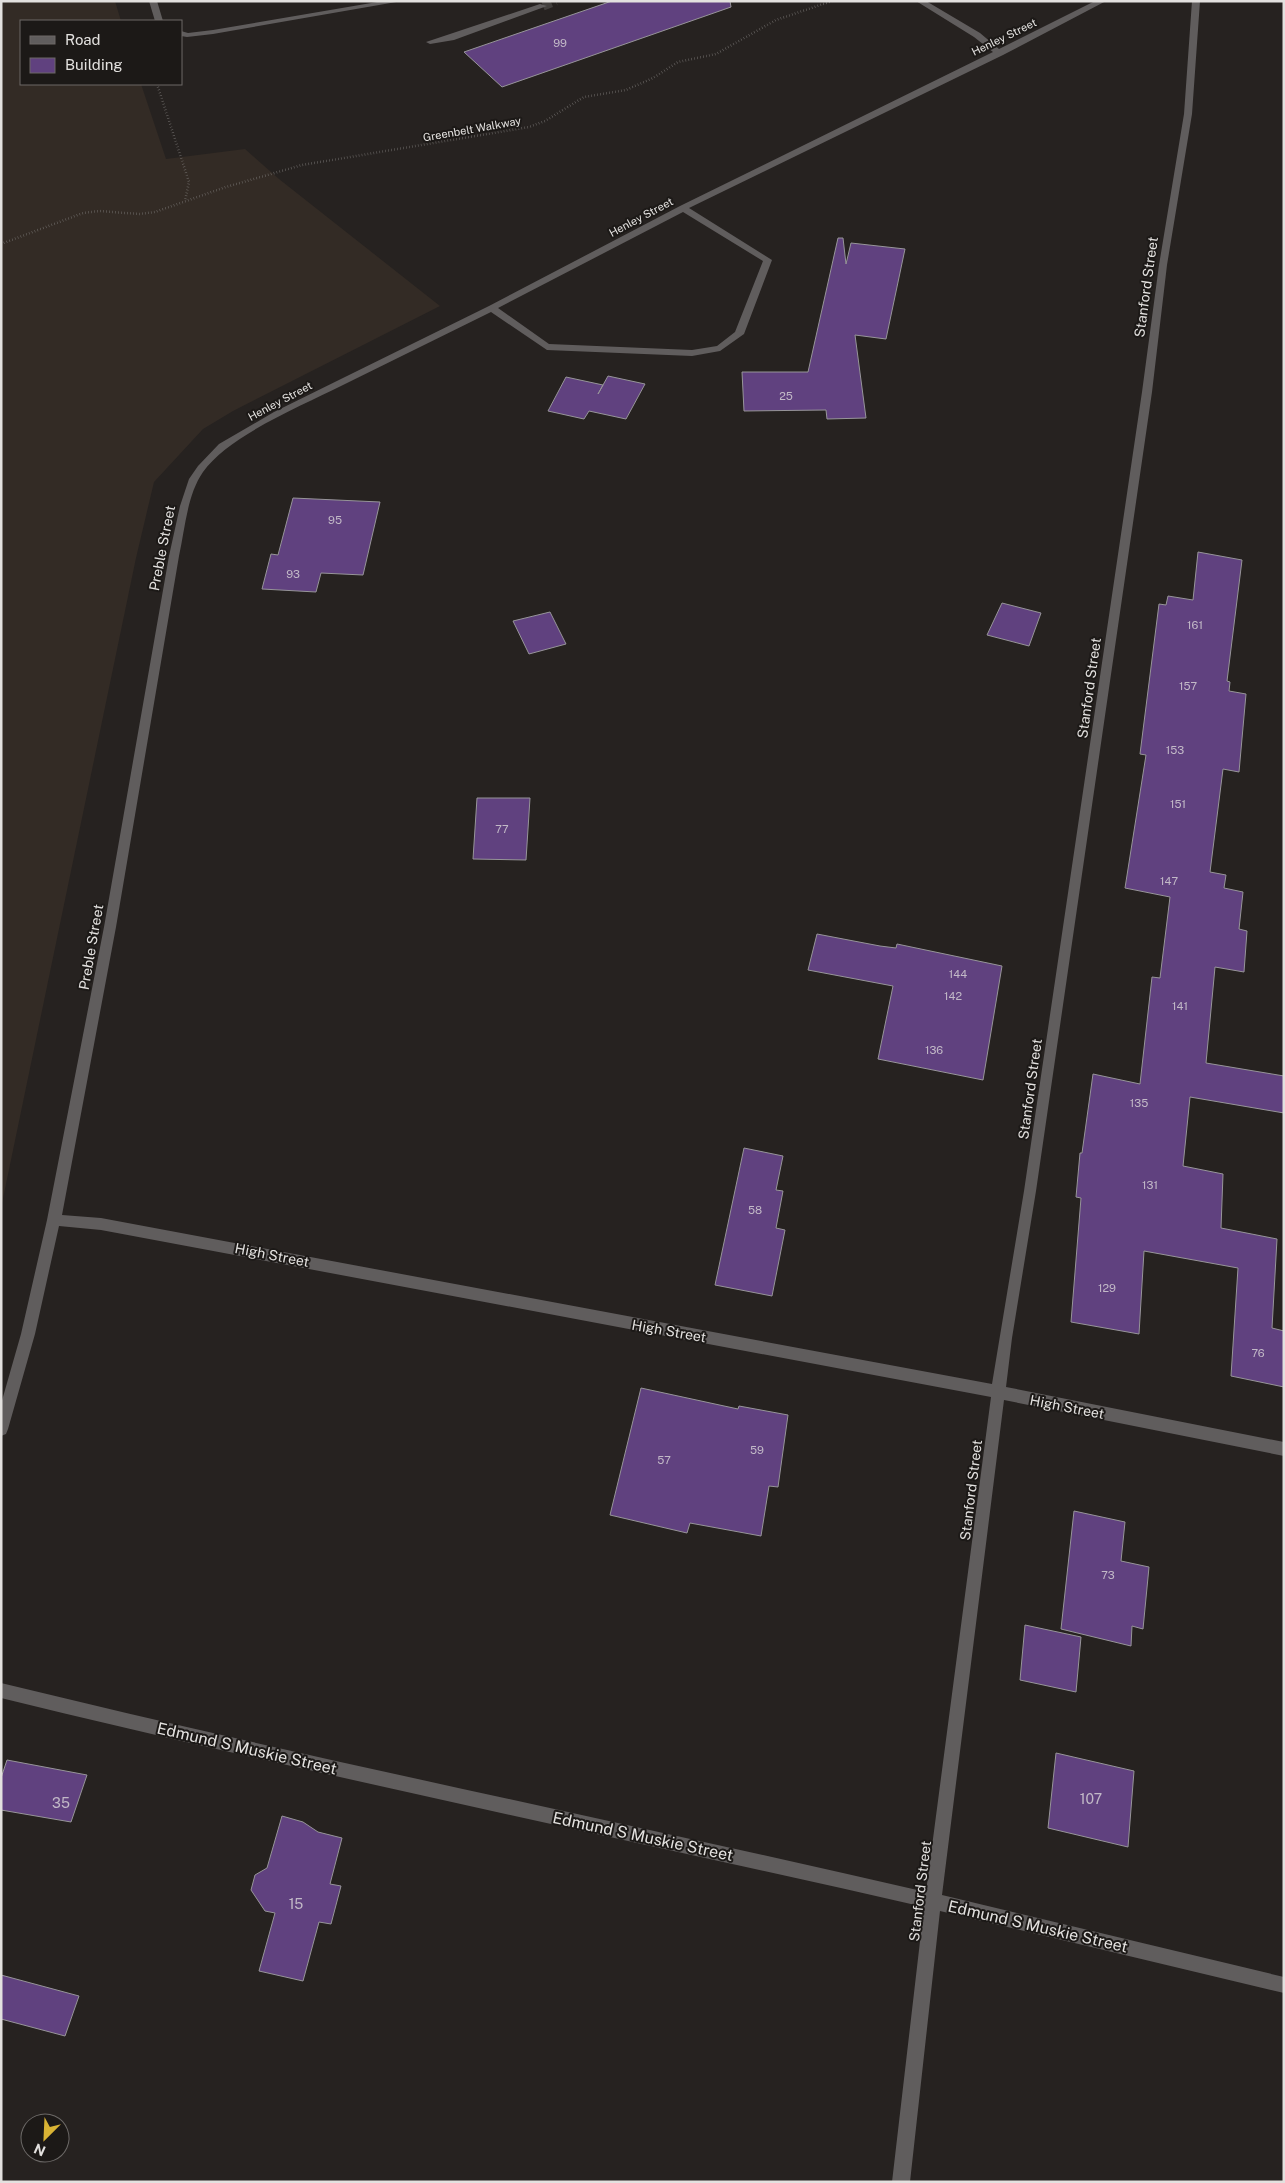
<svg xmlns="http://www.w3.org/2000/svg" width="1285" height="2183" font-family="'Public Sans',sans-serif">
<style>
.built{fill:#332b25}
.building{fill:#60417f;stroke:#979599}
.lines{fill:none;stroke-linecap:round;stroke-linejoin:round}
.minor-tunnel{stroke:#423f3d;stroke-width:9;stroke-dasharray:9 4.5;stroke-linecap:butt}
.path{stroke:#777472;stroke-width:2.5;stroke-dasharray:0.5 2.5;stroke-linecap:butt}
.minor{fill:#605d5d;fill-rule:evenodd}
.labels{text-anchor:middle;stroke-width:4;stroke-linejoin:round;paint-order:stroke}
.far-street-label{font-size:11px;fill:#e3e1df;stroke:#1c1917}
.number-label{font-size:11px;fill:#c2b9c7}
.street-label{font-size:14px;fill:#e3e1df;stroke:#1c1917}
.near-number-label{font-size:14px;fill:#c2b9c7}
.near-street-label{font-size:16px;fill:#e3e1df;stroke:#1c1917}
</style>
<rect width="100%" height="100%" fill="#262220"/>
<path class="built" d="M1,1H115L121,21H21V84H141L166,159L245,149L279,179L440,306L233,411L203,429L154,482L136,558L1,1208Z"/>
<path class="building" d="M612,1H730L731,7L502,87L464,52Z
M838,238H843L846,264L851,243L905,249L886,339L855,335L866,418L827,419L826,410L744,411L742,372H808Z
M608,376L645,384L626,419L589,411L584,419L548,411L566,377L603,385L598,394Z
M293,498L380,502L363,575L321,573L316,592L262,589L271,554L278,555Z
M1198,552L1242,560L1227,681L1230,682L1229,691L1246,694L1239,772L1223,769L1210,872L1226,875L1224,888L1243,892L1239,929L1247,931L1244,972L1215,967L1206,1063L1284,1076V1113L1190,1097L1183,1166L1223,1174L1221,1228L1277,1239L1272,1328L1284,1331V1387L1231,1376L1238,1268L1144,1251L1139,1334L1071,1322L1081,1198L1076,1197L1080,1153H1082L1093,1074L1140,1084L1152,977L1160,978L1170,897L1125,888L1146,755L1140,754L1159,604L1166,605L1168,596L1193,600Z
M1002,603L1041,613L1029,646L987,635Z
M550,612L566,644L529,654L513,621Z
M477,798H530L526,860L473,859Z
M817,934L880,946L896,948L897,944L1002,966L983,1080L878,1059L893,986L808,970Z
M744,1148L783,1156L776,1190L783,1191L776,1228L785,1230L772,1296L715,1285Z
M641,1388L738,1409L739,1406L788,1415L778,1487L769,1486L761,1536L690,1523L687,1533L610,1515Z
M1074,1511L1125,1522L1121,1561L1149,1567L1143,1629L1132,1626L1131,1646L1061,1629Z
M1025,1625L1081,1637L1076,1692L1020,1680Z
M1056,1753L1134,1771L1128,1847L1048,1828Z
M7,1760L87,1775L71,1822L1,1810V1778Z
M282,1816L303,1822L318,1832L342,1838L330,1884L341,1886L331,1924L319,1922L303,1981L259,1971L275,1913L265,1911L251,1890L255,1875L267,1868Z
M1,1975L79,1996L65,2036L1,2019Z"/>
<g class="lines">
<path class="minor-tunnel" d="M543,6L556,1"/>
<path class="path" d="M157,84L189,182L185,201
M1,244L83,213L99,211L139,214L155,212L226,187L302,165L529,127L545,121L584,97L626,90L653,78L678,62L716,54L776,20L832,1"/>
<path class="minor" d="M149,1H157L163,21H155Z
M383,1H402L213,34L187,37L181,36V31L188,33L213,30Z
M916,1H926L980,33L999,49L1095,1H1106L1003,55L689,208L772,260L744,334L720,351L692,356L547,350L491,312C441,337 391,361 341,386C301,406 228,436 203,472C187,495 185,529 179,556L116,927L62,1215L101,1218L992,1384L1024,1191L1142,392L1159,265L1184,114L1192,1H1200L1192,114L1167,265L1152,392L1036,1191L1012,1338L1006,1387L1284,1442V1456L1004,1400L942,1895L1284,1977V1993L940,1911L910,2182H892L924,1907C617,1837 308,1773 1,1698V1683C308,1758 618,1821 926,1892L991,1397L101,1230L59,1226L35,1334L8,1429L6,1434L1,1436V1404L21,1334L47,1220L104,927L169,556L180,506L189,479L198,466L219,444L274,412L489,306L680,206L993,52L974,37ZM683,212L763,261L735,332L717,346L692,350L549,344L498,308Z
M540,4L547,6L454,40L430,44L426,42Z"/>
</g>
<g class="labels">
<g class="far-street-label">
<text transform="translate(1004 37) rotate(-26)" y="4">Henley Street</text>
<text transform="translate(472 129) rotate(-10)" y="4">Greenbelt Walkway</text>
<text transform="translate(641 217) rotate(-28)" y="4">Henley Street</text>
<text transform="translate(280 401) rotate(-28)" y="4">Henley Street</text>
</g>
<g class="number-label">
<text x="560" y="47">99</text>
<text x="786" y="400">25</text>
<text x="335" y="524">95</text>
<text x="293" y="578">93</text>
<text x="1195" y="629">161</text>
<text x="1188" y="690">157</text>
<text x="1175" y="754">153</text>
<text x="1178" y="808">151</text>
<text x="502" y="833">77</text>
<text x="1169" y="885">147</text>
<text x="958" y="978">144</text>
<text x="953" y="1000">142</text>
<text x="1180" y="1010">141</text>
<text x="934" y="1054">136</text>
<text x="1139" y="1107">135</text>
<text x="1150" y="1189">131</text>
<text x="755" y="1214">58</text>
<text x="1107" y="1292">129</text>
<text x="1258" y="1357">76</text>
<text x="757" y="1454">59</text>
<text x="664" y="1464">57</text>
<text x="1108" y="1579">73</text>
</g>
<g class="street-label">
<text transform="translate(1146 287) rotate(-82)" y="5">Stanford Street</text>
<text transform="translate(162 548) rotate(-79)" y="5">Preble Street</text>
<text transform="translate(1089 688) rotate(-82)" y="5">Stanford Street</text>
<text transform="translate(91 947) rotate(-80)" y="5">Preble Street</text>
<text transform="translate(1030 1089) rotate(-82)" y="5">Stanford Street</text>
<text transform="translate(272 1255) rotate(11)" y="5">High Street</text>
<text transform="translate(669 1331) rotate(10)" y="5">High Street</text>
<text transform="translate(1067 1407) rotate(11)" y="5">High Street</text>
<text transform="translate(971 1490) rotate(-83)" y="5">Stanford Street</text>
<text transform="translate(920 1891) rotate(-83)" y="5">Stanford Street</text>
</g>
<g class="near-number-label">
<text x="1091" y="1804">107</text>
<text x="61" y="1808">35</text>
<text x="296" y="1909">15</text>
</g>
<g class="near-street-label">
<text transform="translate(247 1748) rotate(13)" y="6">Edmund S Muskie Street</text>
<text transform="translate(643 1836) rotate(12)" y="6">Edmund S Muskie Street</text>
<text transform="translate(1038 1926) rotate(13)" y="6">Edmund S Muskie Street</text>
</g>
</g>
<rect width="1285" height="2183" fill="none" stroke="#e3e1df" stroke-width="5"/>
<rect x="20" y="20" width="162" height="65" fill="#1c1917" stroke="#6c6967"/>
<rect x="30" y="36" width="25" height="8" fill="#605d5d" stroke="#6c6967"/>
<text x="65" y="45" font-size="15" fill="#e3e1df">Road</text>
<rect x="30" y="58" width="25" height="15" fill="#60417f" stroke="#6c6967"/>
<text x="65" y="70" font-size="15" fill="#e3e1df">Building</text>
<g transform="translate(45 2138) rotate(204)"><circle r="24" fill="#1c1917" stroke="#6c6967"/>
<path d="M0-4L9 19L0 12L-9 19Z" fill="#d9b334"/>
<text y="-8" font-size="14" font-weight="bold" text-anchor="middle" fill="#e3e1df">N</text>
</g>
</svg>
